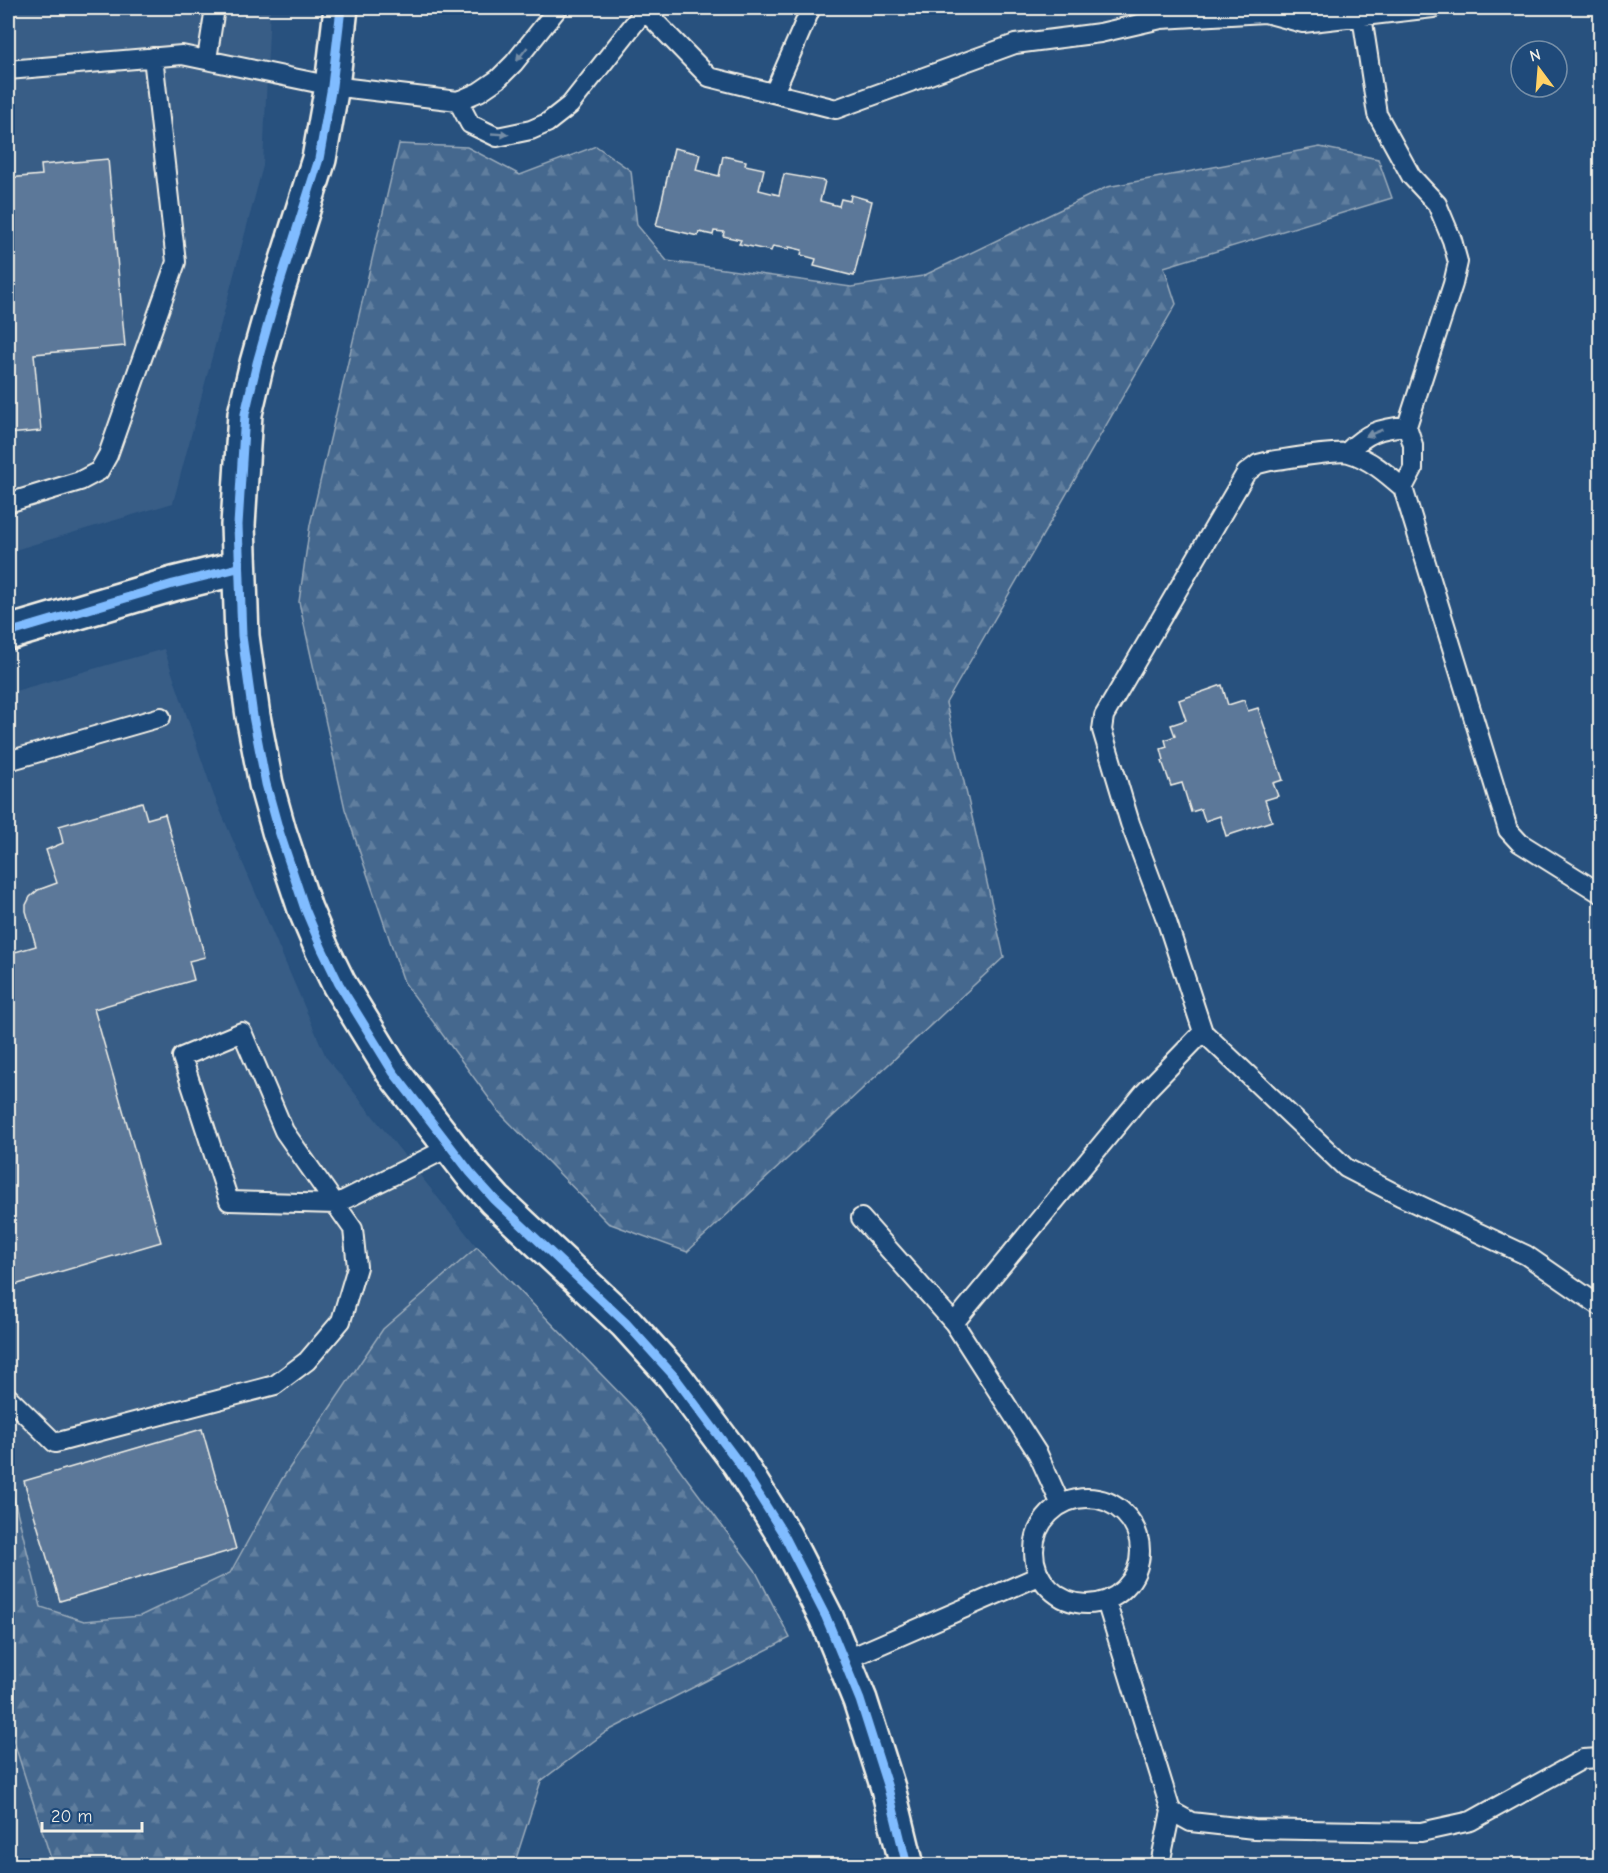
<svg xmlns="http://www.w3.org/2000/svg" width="1608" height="1873" font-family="'Comic Neue',sans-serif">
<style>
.built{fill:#375d86}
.forest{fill:url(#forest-firs);stroke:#9cacbb;stroke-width:1.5}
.building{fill:#5b7899;stroke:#f4f1e8;stroke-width:1.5}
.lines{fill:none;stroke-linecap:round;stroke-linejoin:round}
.lane-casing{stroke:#f4f1e8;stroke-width:22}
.secondary-casing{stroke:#f4f1e8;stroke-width:38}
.lane{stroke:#1f4a7a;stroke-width:18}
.secondary{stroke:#1f4a7a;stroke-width:33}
.cycleway-casing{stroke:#1f4a7a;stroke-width:13}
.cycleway{stroke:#80bcff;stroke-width:9}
.oneway{fill:#748da6}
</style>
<defs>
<pattern id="forest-firs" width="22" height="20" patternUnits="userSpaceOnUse" patternTransform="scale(1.5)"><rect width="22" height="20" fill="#45688e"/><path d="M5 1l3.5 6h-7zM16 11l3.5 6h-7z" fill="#607e9e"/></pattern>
</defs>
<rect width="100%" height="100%" fill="#28517e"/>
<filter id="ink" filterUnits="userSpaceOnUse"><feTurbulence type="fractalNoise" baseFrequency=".0167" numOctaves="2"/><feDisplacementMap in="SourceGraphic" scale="12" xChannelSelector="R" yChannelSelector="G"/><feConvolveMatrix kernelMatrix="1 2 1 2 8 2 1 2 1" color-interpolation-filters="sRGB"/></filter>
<g filter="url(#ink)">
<path class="built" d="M8,8H270L263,166L173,503L8,552Z
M164,649L214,796L326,1057L477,1247L383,1329L282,1479L230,1573L141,1616L84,1621L41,1607L12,1491L8,1487V693Z
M8,1723L53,1865H8Z"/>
<path class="forest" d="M399,144L467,147L520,175L596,146L631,171L637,225L667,261L851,287L923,276L1107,187L1320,147L1378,159L1392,198L1164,267L1176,304L946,703L1004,957L687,1252L608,1223L499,1112L404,982L345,809L299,602L310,525Z
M477,1247L635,1409L755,1570L790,1638L606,1732L541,1781L514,1865H53L8,1723V1487L12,1491L41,1607L84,1621L140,1616L230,1573L282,1479L383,1329Z"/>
<path class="building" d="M674,148L700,154L696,170L719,176L723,156L746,161L745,165L764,169L759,190L779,195L784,174L825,181L820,201L839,206L841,199L850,201L851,195L872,201L854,276L814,266L816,259L801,255L802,250L789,247V249L773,246L771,251L739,244L741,240L723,236L724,232L714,231L713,235L699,232L698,236L656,226Z
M108,159L125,346L34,354L41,431L8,434V178L42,175L41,165Z
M1222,685L1228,705L1244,700L1248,711L1258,708L1283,780L1273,783L1278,796L1265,800L1272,821L1226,836L1220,816L1205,821L1201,809L1191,812L1182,783L1171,786L1162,761L1164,760L1161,749L1167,747L1165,740L1175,736L1171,725L1186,720L1179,700Z
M142,802L147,819L165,814L205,957L189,961L194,980L94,1009L161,1242L8,1287V954L36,946L26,911V905L30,897L38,890L57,883L46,850L63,843L59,826Z
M202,1429L236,1549L60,1601L24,1481Z"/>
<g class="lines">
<g class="lane-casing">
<path id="lane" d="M642,8L709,77L836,109L1015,44L1100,33L1161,19L1265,13L1303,23L1433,8
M1362,16L1377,114L1411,176L1437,204L1452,240L1458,262L1453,284L1407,426L1413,445V469L1403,488
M207,59L215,8
M8,70L182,55L332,86L458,101L479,92L498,79L514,63L558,8
M774,93L811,8
M458,101L470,124L497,137L531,130L547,123L570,105L645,10
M1347,452C1367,433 1379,428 1407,426
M8,503L80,481L99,471L108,455L176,262L153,57
M8,761L161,717
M1600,893L1520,843L1508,830L1403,488C1387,474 1370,459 1349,453C1338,450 1285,459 1270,461L1258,464L1246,473L1104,716L1102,730L1130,823L1167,922L1203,1032L1346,1168L1400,1196L1526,1255L1600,1306
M861,1218L954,1323L1038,1454L1061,1505
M954,1323L1144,1093L1203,1032
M8,1397L55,1443L275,1385L307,1361L341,1321L357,1267L353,1229L284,1131L242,1032L182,1057L229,1201L336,1204L450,1147
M1034 1551a53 53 0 1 1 106 0a53 53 0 1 1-106 0Z
M1106,1601L1171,1811L1191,1822L1254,1829L1421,1832L1471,1821L1583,1759L1600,1758
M845,1660L1039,1576
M1158,1866L1161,1859L1171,1811"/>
</g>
<g class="secondary-casing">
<path id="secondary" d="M341,8L332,86L319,159L277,292L257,363L245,414L238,525L242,636L253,716L266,784L279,831L305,909L322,949L339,984L393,1072L470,1172L495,1200L626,1323L674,1376L739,1463L784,1535L826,1617L860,1700L888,1788L907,1866
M8,633L173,584L238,568"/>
</g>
<use href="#lane" class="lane"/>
<use href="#secondary" class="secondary"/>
<g class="cycleway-casing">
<path id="cycleway" d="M341,8L332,86L319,159L277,292L257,363L245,414L238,525L242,636L253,716L266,784L279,831L305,909L322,949L339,984L393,1072L470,1172L495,1200L626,1323L674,1376L739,1463L784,1535L826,1617L860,1700L888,1788L907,1866
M8,633L173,584L238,568"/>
</g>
<use href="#cycleway" class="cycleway"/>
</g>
<defs><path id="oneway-solid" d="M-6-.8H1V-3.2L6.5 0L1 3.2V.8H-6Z" transform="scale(1.5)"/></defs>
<g class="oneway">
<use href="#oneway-solid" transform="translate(522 54) rotate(128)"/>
<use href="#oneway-solid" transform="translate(500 134) rotate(3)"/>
<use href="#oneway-solid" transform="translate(1374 433) rotate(158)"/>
</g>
</g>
<rect width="1608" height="1873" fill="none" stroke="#1f4a7a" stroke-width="30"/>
<rect x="15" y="15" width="1578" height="1843" fill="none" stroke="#f4f1e8" stroke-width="2" filter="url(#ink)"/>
<g transform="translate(1539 69) rotate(344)"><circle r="28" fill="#1f4a7a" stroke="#748da6" stroke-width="1.5"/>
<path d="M0-4.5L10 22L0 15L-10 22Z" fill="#ffd166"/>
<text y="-9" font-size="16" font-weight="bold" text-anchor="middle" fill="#f4f1e8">N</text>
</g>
<path d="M42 1822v9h100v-9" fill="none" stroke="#f4f1e8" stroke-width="3"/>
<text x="51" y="1822" font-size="18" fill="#f4f1e8" stroke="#1f4a7a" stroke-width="4.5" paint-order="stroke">20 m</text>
</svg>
